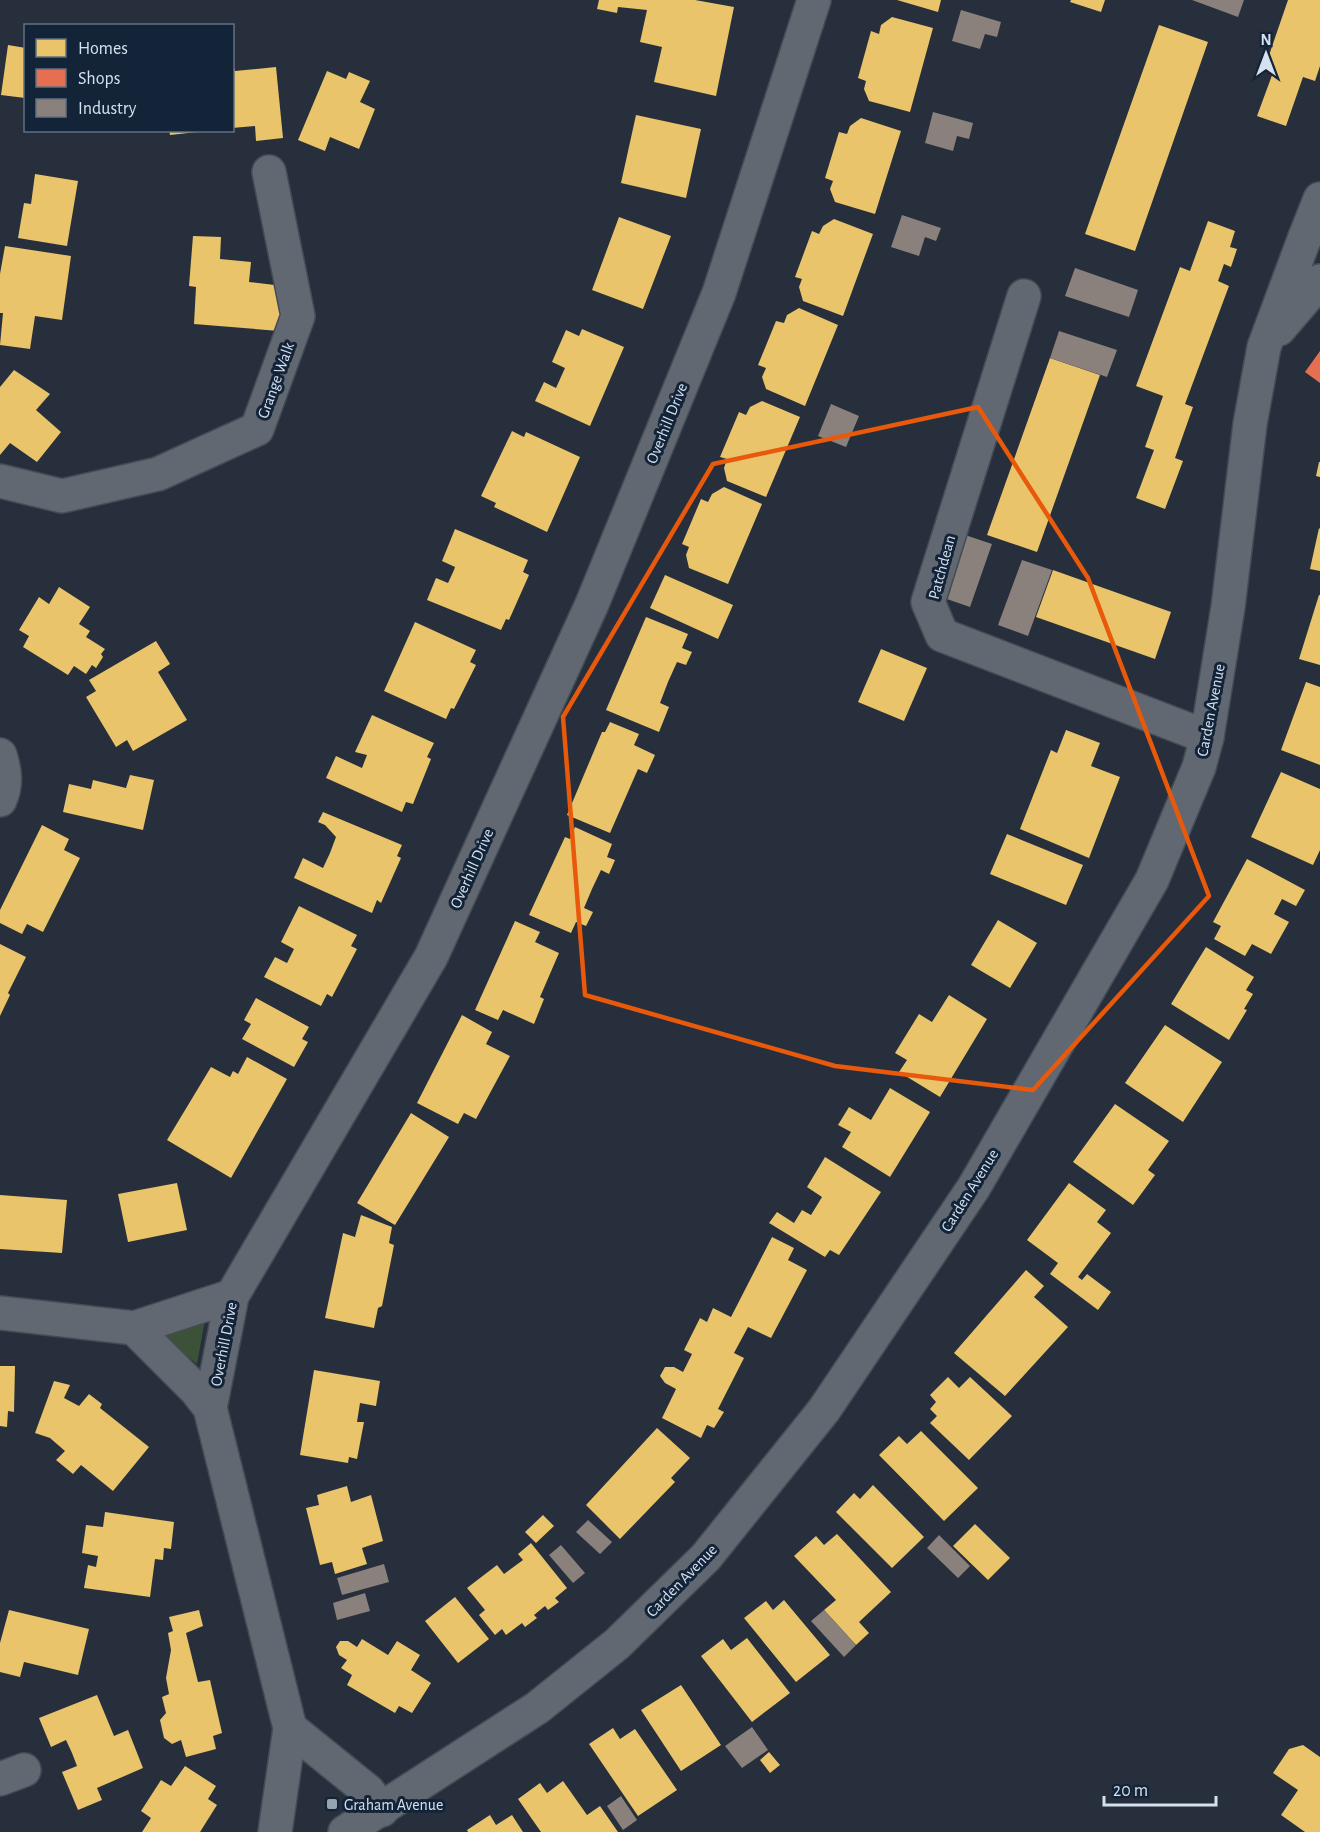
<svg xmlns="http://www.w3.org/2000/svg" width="1320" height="1832" font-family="'Alegreya Sans',sans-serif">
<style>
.green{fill:#3c5238}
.homes{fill:#e9c46a}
.shops{fill:#e76f51}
.industry{fill:#8a817c}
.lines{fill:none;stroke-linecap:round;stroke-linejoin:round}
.street-casing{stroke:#434c56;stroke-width:36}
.secondary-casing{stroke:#434c56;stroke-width:36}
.street{stroke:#616871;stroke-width:33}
.secondary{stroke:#616871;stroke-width:33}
.marked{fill:none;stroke:#e8590c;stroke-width:4.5;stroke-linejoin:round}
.poi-dot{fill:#98a3b1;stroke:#132439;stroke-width:2}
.labels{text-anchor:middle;stroke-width:6;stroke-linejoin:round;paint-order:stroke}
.street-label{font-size:16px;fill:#d6e1f0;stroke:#132439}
.poi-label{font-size:16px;fill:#d6e1f0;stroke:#132439;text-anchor:start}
</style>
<rect width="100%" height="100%" fill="#262f3b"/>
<path class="green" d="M205,1320L197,1364L163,1336Z"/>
<path class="homes" d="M599,0H695L734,7L716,96L654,82L662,47L640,42L647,10L618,7L617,13L597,9Z
M897,0H941L938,12Z
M1071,0H1105L1101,12L1070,2Z
M1288,0H1320V66L1315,81L1303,77L1286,126L1257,116L1275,67L1266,64Z
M892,17L933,28L910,112L869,101L864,89L866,81L858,78L871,31L879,34L881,25Z
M1159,25L1208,42L1135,251L1085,234Z
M8,45L26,48L25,98L1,95Z
M232,61L235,71L276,67L283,138L256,141L255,126L232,128Z
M327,71L346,79L349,72L370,81L360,102L375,109L359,149L330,137L325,151L298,140Z
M636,115L701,129L686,198L621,183Z
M861,118L901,131L875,214L835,202L830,189L833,181L825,178L839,132L847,134L850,126Z
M169,130H197V132L170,135Z
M35,174L78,181L67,246L18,238L24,203L31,204Z
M619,217L671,236L643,309L592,290Z
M834,219L873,234L843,316L803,301L799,287L802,279L795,277L812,231L819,234L823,226Z
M1208,221L1235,231L1230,247L1237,249L1231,267L1224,264L1218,281L1229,286L1185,404L1193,407L1175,458L1183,461L1165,509L1136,498L1154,450L1145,447L1163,396L1136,386L1180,267L1190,271Z
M193,236L221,237L220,259L251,262L249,282L283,286L279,331L194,324L196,287L189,286Z
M5,246L71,256L62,320L35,316L30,349L0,345L3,313H0V274Z
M799,308L838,325L805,406L766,389L762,377L766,368L758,365L776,321L784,323L787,315Z
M582,329L624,347L590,426L535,401L544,382L556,388L565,368L552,362L566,330L579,336Z
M1050,358L1100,375L1037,552L987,535Z
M14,370L50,394L36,410L61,432L37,462L10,443L0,455V387Z
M762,401L800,417L766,497L727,481L724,468L727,459L720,457L739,412L746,415L750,407Z
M512,431L524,437L526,432L580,457L547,532L494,507L496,503L481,496Z
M1319,462H1320V477L1316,476Z
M724,487L762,504L728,584L689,568L686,555L689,547L682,544L701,499L708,502L712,494Z
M1319,528L1320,529V571L1310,569Z
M455,529L528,560L523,572L529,575L509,620L506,619L501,630L427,600L436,578L448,583L454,570L455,567L442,561Z
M1053,570L1171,612L1155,659L1036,617Z
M665,575L733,605L718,639L650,608Z
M59,587L90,607L79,624L90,631L86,637L105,649L101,654L103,657L96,668L92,665L86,674L74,666L68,675L23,647L29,636L19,630L39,597L49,604Z
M1319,595H1320V665L1299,659Z
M646,617L688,634L682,648L692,652L686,665L677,662L668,682L660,703L669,707L659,732L606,710Z
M415,622L476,650L470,662L476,665L454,709L451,708L446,719L384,691Z
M156,641L170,664L158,672L187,720L133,751L127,740L116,747L86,697L96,691L89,680Z
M881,649L927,668L904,721L858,702Z
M1306,682L1320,687V765L1281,750Z
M372,715L434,743L427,757L431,759L413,804L406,802L402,812L326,778L336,756L362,768L367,755L355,752Z
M610,722L639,734L634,745L655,755L647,773L638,769L610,833L567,815L602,732H605Z
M1066,730L1100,743L1091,766L1120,777L1089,858L1020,829L1051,750L1057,753Z
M1281,772L1320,789V850L1313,865L1251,837Z
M130,775L154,780L143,830L63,812L69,784L91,789L93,780L126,788Z
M323,812L402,845L397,856L401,858L381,903L377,900L372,913L294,878L303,858L323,868L330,853L336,837L325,825L318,822Z
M42,825L69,839L64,850L80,858L43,932L27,924L22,934L0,923V910Z
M575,827L612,844L607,857L615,860L609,874L601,870L592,889L584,908L593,912L586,926L576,922L571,933L529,915L565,837L570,839Z
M1007,834L1083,865L1066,905L990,874Z
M1247,859L1305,890L1296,906L1282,899L1274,914L1289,922L1271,954L1252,944L1245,956L1214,939L1221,926L1213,922Z
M299,906L357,935L351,946L357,949L344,974L332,997L327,994L321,1006L264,977L275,957L287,963L294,949L281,942Z
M998,920L1037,943L1010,988L971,965Z
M515,921L540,932L535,942L559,953L540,997L544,999L534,1024L503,1010L498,1020L475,1010Z
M0,944L26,957L8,993L10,995L0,1016Z
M1206,947L1254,977L1246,990L1253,994L1244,1009L1247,1010L1229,1040L1171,1004Z
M949,995L987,1019L940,1097L899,1072L907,1060L895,1053L919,1014L932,1022Z
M256,998L309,1027L302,1039L308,1042L294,1067L242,1039L251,1024L244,1020Z
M462,1015L492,1032L486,1044L510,1056L476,1119L464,1113L458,1124L417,1103Z
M1165,1025L1222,1062L1183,1122L1125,1083Z
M247,1057L287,1079L231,1178L167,1140L211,1067L230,1077L233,1071L238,1074Z
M890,1088L930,1112L890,1177L842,1147L851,1132L838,1125L849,1107L871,1120Z
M1115,1104L1169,1141L1148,1170L1155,1175L1133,1205L1073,1162Z
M411,1113L449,1137L395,1225L357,1203Z
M825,1157L881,1192L839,1255L830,1250L825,1257L769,1223L777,1212L794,1223L802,1210L811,1215L822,1197L807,1187Z
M177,1183L187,1230L128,1242L118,1194Z
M1069,1183L1106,1210L1097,1222L1111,1233L1078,1277L1082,1280L1087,1274L1111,1292L1098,1310L1050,1274L1058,1263L1027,1240Z
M0,1195L67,1200L62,1253L0,1249Z
M361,1215L392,1227L389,1243L394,1245L382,1306L378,1308L374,1328L325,1318L343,1233L355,1237Z
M772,1237L794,1248L788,1260L807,1270L771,1338L748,1327L734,1353L744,1358L718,1409L724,1412L714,1428L707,1425L701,1438L662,1418L676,1389L665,1383L660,1376L665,1367H674L683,1372L692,1354L684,1350L700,1318L707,1322L713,1308L731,1317Z
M1026,1270L1044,1286L1034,1297L1068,1327L1005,1396L954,1353Z
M0,1366H15L14,1412L8,1411L7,1427L0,1426Z
M314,1370L380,1381L376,1406L360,1403L357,1422H364L357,1459L349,1457L348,1463L300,1455Z
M948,1377L959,1388L970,1377L1012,1416L969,1460L930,1423L937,1416L930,1409L936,1402L930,1395Z
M54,1381L70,1385L64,1398L79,1406L89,1394L102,1404L100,1408L149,1447L113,1491L81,1465L73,1474L56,1460L65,1451L50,1438L35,1433Z
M657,1428L690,1458L671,1478L675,1482L620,1539L586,1505Z
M921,1431L978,1488L944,1521L879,1455L899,1436L907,1444Z
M873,1485L924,1537L892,1568L836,1512L854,1493L860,1499Z
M347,1486L351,1502L371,1495L383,1541L362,1548L367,1564L335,1574L332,1562L320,1565L306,1508L319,1505L317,1495Z
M105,1512L174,1522L171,1549L164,1548L163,1560L155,1559L150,1597L84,1588L88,1565L96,1567L98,1556L82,1553L86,1525L103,1527Z
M543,1515L554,1526L536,1543L525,1532Z
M975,1524L1010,1558L988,1580L953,1546Z
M837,1534L891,1592L859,1622L869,1633L856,1645L824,1610L836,1600L794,1556L816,1536L824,1545Z
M531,1543L567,1588L555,1598L559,1602L548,1610L545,1606L534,1615L537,1618L525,1627L522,1623L506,1635L502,1629L495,1635L479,1615L485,1610L467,1588L497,1565L504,1574L523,1560L518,1554Z
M455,1597L489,1639L458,1663L425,1621Z
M784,1600L830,1655L796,1682L744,1618L766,1601L773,1610Z
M9,1610L89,1629L78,1675L24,1662L20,1677L0,1672V1643Z
M199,1610L203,1626L186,1633L198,1682L210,1680L222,1733L213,1736L216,1749L186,1757L181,1740L172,1744L164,1738L160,1720L166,1713L162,1697L169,1694L166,1678L171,1650L168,1633L173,1631L169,1617Z
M747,1638L790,1693L752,1722L701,1656L723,1639L731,1650Z
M362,1639L388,1655L397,1641L420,1655L411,1670L431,1683L412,1713L399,1706L395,1713L347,1685L352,1675L341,1668L347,1660L339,1655L336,1647L340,1641H348L357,1647Z
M681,1685L721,1745L681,1771L641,1710Z
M97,1695L114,1736L128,1730L143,1768L97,1788L102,1800L78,1810L62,1772L77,1766L72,1753L66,1740L51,1747L39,1718Z
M613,1728L620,1739L635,1729L677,1790L638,1816L589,1744Z
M1303,1745L1320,1757V1832H1305L1281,1815L1298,1790L1273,1773L1289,1749Z
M769,1752L780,1765L770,1773L760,1760Z
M185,1766L216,1786L208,1799L217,1805L200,1832H142L151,1818L141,1811L161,1780L171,1786Z
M563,1781L587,1815L600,1806L618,1832H541L518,1799L540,1783L547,1793Z
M490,1815L496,1825L512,1815L523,1832H468L467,1830Z"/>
<path class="shops" d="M1320,351V383L1305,372Z"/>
<path class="industry" d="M1192,0H1244L1238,17Z
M961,10L1001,22L997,37L985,34L980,49L952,41Z
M933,112L973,123L969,139L957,136L953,151L925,143Z
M902,215L941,228L936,241L925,237L919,256L891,247Z
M1075,268L1138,290L1129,317L1065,296Z
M1059,331L1117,350L1107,377L1050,358Z
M831,404L859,416L846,447L818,436Z
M962,534L992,544L970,607L941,597Z
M1022,560L1052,570L1028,636L998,625Z
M588,1520L612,1542L600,1554L576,1532Z
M939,1535L970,1566L958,1578L927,1548Z
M561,1545L585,1573L573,1583L549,1555Z
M384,1564L389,1582L342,1595L337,1578Z
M365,1593L370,1611L337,1620L333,1603Z
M824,1610L856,1645L844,1657L811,1621Z
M752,1727L768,1750L742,1768L725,1746Z
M621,1796L637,1820L623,1830L607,1806Z"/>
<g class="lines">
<g class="street-casing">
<path id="street" d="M1305,237L1320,199
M1024,296L928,602L942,635L1207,737
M0,481L62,496L158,474L257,429L298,316L269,172
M0,755C5,771 7,784 0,800
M0,1313L134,1328L232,1296
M134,1328L196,1390L210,1408
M0,1779L24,1770
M382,1810L368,1791L290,1728L210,1408L232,1296L431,957L592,604L719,293L814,0
M275,1832L290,1728"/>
</g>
<g class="secondary-casing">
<path id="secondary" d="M1279,329L1320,281
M345,1832L537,1708L617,1644L706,1557L824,1410L974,1187L1152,880L1199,767L1207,737L1228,607L1250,424L1264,347L1305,237L1320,223"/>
</g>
<use href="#street" class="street"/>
<use href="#secondary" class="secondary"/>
</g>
<path class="marked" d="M978,407L1088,578L1209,896L1033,1090L835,1066L585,995L563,717L713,464Z"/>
<rect class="poi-dot" x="326" y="1798" width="12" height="12" rx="3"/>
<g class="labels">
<g class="street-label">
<text transform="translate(275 380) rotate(-70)" y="6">Grange Walk</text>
<text transform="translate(666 423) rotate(-68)" y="6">Overhill Drive</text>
<text transform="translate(941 567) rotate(-75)" y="6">Patchdean</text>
<text transform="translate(1210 710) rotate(-79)" y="6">Carden Avenue</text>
<text transform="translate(471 868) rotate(-66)" y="6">Overhill Drive</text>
<text transform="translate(969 1190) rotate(-58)" y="6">Carden Avenue</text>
<text transform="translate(223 1344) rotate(-79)" y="6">Overhill Drive</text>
<text transform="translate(681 1580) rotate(-46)" y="6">Carden Avenue</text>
</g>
<g class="poi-label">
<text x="344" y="1810">Graham Avenue</text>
</g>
</g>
<rect x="24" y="24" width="210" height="108" fill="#132439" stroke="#617082" stroke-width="1.5"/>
<rect x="36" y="39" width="30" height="18" fill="#e9c46a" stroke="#617082" stroke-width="1.5"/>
<text x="78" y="54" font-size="18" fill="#d6e1f0">Homes</text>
<rect x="36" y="69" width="30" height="18" fill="#e76f51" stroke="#617082" stroke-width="1.5"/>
<text x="78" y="84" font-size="18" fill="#d6e1f0">Shops</text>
<rect x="36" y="99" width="30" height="18" fill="#8a817c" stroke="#617082" stroke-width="1.5"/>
<text x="78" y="114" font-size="18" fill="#d6e1f0">Industry</text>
<g transform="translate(1266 54)" stroke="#132439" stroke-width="4.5" paint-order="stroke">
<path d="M0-4.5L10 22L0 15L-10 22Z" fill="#d6e1f0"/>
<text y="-9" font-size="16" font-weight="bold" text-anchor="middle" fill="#d6e1f0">N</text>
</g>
<path d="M1104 1796v9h112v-9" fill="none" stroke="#d6e1f0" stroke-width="3"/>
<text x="1113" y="1796" font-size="18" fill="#d6e1f0" stroke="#132439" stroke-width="4.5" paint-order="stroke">20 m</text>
</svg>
